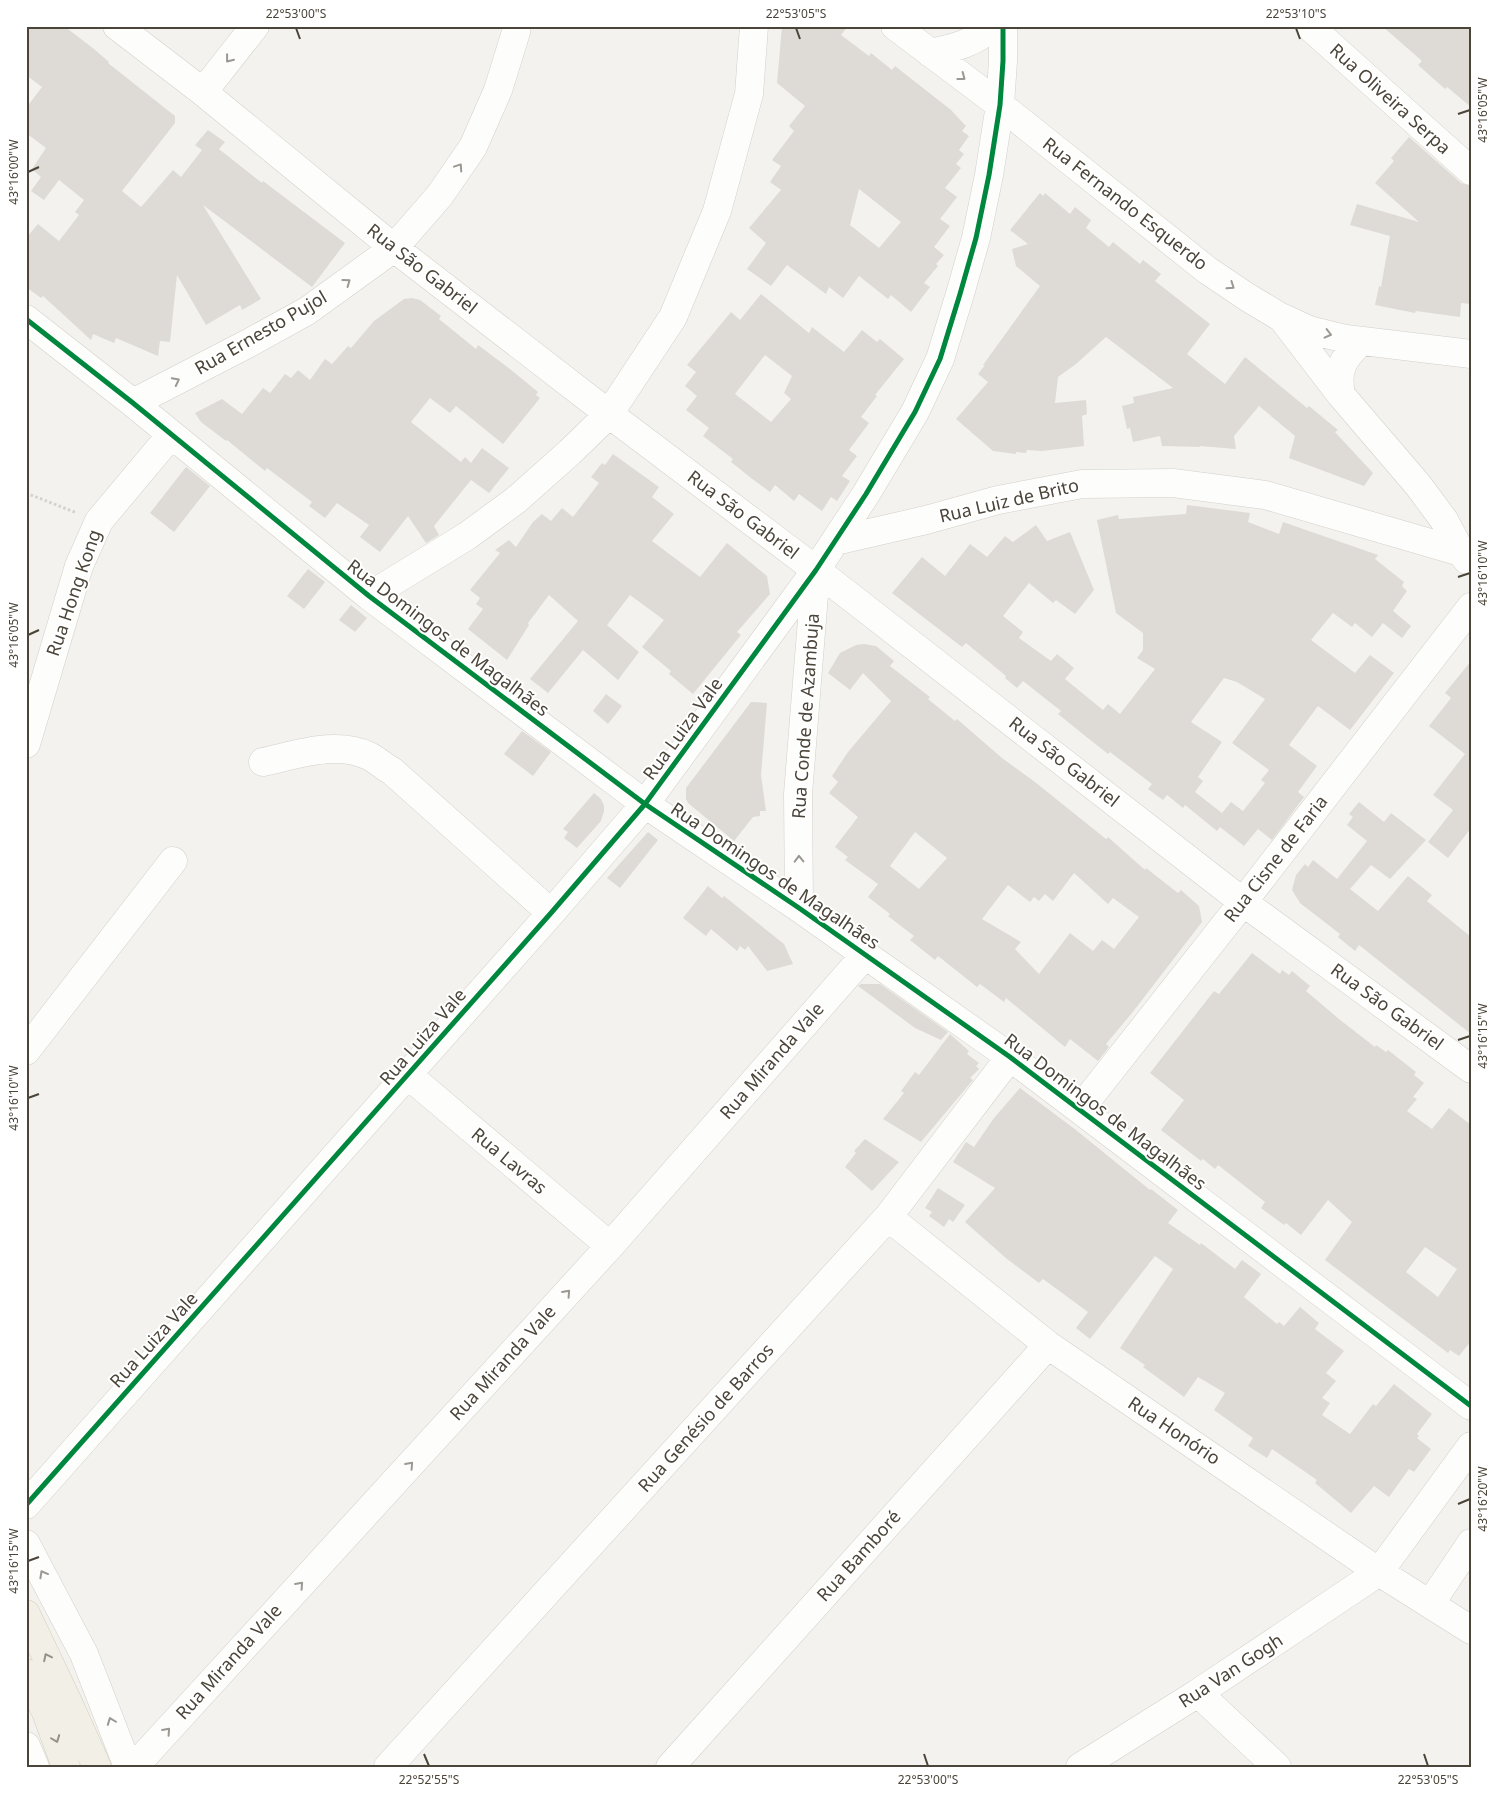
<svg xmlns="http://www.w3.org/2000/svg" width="1497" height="1793" font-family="'Noto Sans',sans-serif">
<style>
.building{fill:#dedbd6;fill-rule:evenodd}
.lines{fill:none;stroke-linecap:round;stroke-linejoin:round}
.minor-casing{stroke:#d2d0cb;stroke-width:29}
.major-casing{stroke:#d6cebb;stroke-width:29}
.path{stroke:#d3d2cc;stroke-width:3;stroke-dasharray:2.5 2.5;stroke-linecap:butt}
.minor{stroke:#fdfdfc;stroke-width:28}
.major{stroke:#f2efe6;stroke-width:28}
.cycleway-casing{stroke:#fff;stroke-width:8}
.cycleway{stroke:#00873e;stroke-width:5}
.oneway{stroke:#9b9791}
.oneway2{stroke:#969187}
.ticks{fill:none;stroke:#4b4439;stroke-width:2}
.labels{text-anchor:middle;stroke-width:4;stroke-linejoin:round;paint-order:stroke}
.street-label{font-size:18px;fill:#4b4439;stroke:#fff}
.neatline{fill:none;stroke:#4b4439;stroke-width:2}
.ticks-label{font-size:12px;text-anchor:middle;fill:#4b4439}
</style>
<rect width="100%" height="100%" fill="#f4f2ee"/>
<path class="building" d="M26,26H64L94,49L109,62L108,63L175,116V123L122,191L141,207L173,170L181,177L202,150L195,145L208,130L225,142L219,149L262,183L263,181L345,243L312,287L203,205L261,299L242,310L240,305L206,325L177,275L170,342L160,341L158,356L116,338L114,343L93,334L91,340L43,296L41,298L26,287V238L38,224L59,241L79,215L75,212L84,200L59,180L44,200L31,191L41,177L32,169L46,148L26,133V108L42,87L26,75Z
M782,26H848L841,35L869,56L871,53L892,70L895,66L951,110L966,126L962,131L969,136L959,150L964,154L956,164L961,168L945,188L957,197L940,219L950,226L934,247L944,255L936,264L938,266L924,283L930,287L911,312L891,295L888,299L859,276L843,298L829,287L826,294L787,265L771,286L747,269L766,243L749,228L781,190L770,182L781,166L772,160L794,131L789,126L805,106L777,83ZM859,189L901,222L879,248L850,225Z
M1382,26H1471V107L1447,87L1445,89L1418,65L1422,61Z
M1409,137L1461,183L1471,186V304L1461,303L1460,317L1416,311L1415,313L1375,305L1379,286L1381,287L1390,236L1350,225L1357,204L1419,222L1375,183L1394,161L1391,158Z
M1040,193L1043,196L1045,193L1070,214L1075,207L1091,220L1086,228L1109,247L1113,242L1140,264L1143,260L1161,274L1155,281L1210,324L1187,354L1225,384L1245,357L1307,408L1309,406L1338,430L1335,432L1373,473L1364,486L1289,458L1295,436L1259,406L1234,436L1236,449L1200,446V447L1162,446L1160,436L1133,442L1130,428L1127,429L1122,406L1134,403L1133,397L1173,388L1106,337L1076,364L1058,377L1055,403L1086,400L1087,414L1082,416L1084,446L1042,451L1027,450L1026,453L1016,452V454L993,451L956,419L988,382L978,374L985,365H983L1040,286L1016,266L1012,249L1028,244L1010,230Z
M761,294L809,333L812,327L844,352L862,330L877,342L880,339L904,359L875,395L877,396L861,417L869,423L849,450L857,456L842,476L850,481L837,501L831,497L822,511L799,494L794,501L775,485L770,492L751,478L731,462L733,459L703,436L709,428L686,410L697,396L685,386L696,372L687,365L731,312L740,320ZM765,355L792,376L784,393L791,399L771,422L735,394Z
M412,298L420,300L441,316L439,319L476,349L478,345L510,369L538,392L536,395L540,398L503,444L456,406L450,413L430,398L411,422L461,462L465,457L471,463L482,448L509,468L489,493L471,480L434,526L439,535L426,543L408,516L380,552L360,537L369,525L337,503L325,518L309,506L312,502L267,468L265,471L227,440L226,441L201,422L195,413L222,399L242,414L263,388L270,393L285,374L291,378L298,370L310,380L325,359L332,364L348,346L351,348L374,321L404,299Z
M613,454L659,487L652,497L674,514L652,541L700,577L727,543L767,576L770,594L737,632L741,635L693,694L669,674L671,671L642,647L664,620L630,595L607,625L639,652L618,680L583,650L548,693L530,679L578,621L549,595L528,623L529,625L507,660L468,629L483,609L476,604L480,598L470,590L500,553L495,550L509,540L516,547L533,522L542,514L551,521L562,508L573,517L599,483L591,477L602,463L605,465Z
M186,467L210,486L174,532L150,513Z
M1187,505L1250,513L1248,522L1279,534L1283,522L1378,555L1375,559L1404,582L1402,586L1407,591L1393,611L1411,626L1402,638L1383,623L1372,637L1355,623L1352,627L1333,613L1311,640L1355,673L1370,655L1394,673L1350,730L1318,706L1289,745L1317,766L1298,792L1304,797L1272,840L1258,829L1244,846L1220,827L1217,831L1185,805L1183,808L1167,795L1163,800L1148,789L1152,784L1110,752L1108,754L1084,735L1058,714L1061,711L1023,681L1017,688L1005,678L1006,676L966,643L962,647L892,593L922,557L945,576L970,544L987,557L1005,536L1013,542L1036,525L1047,541L1070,532L1094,590L1075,614L1056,600L1053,603L1029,583L1003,616L1023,632L1019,638L1051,661L1057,654L1074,668L1065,679L1103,710L1108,704L1120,714L1155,669L1137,658L1143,650V633L1116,613L1097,520L1118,515L1119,519L1186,514ZM1224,678L1237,682L1265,699L1232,743L1269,770L1261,780L1265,783L1243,811L1231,802L1222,813L1195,792L1203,781L1198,777L1222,742L1191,722Z
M308,569L325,582L304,609L287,596Z
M351,605L367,618L355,632L339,620Z
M864,644L876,646L894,661L890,666L930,697L928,699L955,721L957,719L1002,758L1035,782L1106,839L1108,837L1145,870L1146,868L1178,893L1181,890L1199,906L1202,922L1132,1013L1106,1044L1109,1047L1098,1061L1070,1039L1065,1047L1006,998L1004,1002L980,984L977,987L938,956L935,960L910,940L914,936L888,916L890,914L868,897L878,884L845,860L848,857L835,847L858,817L829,793L838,782L832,776L848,752L891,701L863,673L850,690L828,673L840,653L856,645ZM915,832L947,858L919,889L890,866ZM1074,873L1108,904L1113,898L1139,917L1114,949L1102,940L1093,951L1070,933L1039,974L1015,949L1021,942L982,919L1008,885L1030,902L1034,897L1039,901L1045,894L1053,901Z
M1471,661V828L1448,858L1428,842L1453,810L1433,795L1465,754L1429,726L1451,698L1445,693Z
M606,694L622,706L608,724L593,711Z
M751,702L767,703L761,775L766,811H760V816L753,817L734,841L688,803L686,799V788Z
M522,731L551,752L533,776L504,754Z
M594,793L601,799L604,806V811L601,821L577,848L564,838L568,832L563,829Z
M1359,802L1384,822L1391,813L1426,840L1390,879L1371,865L1350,889L1378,911L1408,876L1432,895L1427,901L1471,937V1034L1359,945L1355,951L1338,937L1340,934L1300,903L1292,890L1296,875L1305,864L1308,867L1313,860L1337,879L1367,841L1347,825L1353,817L1349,814Z
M648,832L658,840L620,888L607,878Z
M708,886L722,898L724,896L784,944L793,964L767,971L748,946L745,950L740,946L737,951L711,929L706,936L683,918Z
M1252,953L1280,974L1282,970L1289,975L1292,971L1310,986L1306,991L1339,1019L1375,1047L1376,1045L1386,1052L1388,1050L1416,1072L1414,1075L1424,1083L1413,1097L1417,1099L1407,1111L1432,1129L1449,1108L1471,1125V1341L1459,1356L1450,1350L1448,1353L1325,1260L1352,1222L1328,1200L1301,1235L1286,1223L1284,1225L1261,1208L1265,1202L1218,1165L1215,1169L1203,1159L1201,1161L1161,1130L1184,1100L1150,1073L1214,991L1219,994ZM1425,1247L1457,1269L1438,1297L1406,1272Z
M861,984H880L948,1032L941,1040L915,1028L858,986Z
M950,1034L969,1051L967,1054L979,1063L976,1066L979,1069L970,1078L973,1080L967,1087L921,1142L883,1119L904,1093L901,1091L915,1072L919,1075Z
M1020,1088L1076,1130L1150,1190L1151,1189L1178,1210L1168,1223L1200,1245L1201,1243L1235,1269L1242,1260L1261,1274L1244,1297L1277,1324L1279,1322L1284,1326L1300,1307L1319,1323L1315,1329L1344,1351L1326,1373L1336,1381L1322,1398L1330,1403L1322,1415L1350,1434L1373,1404L1376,1406L1394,1384L1432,1414L1417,1434L1419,1436L1417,1438L1431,1449L1414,1472L1409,1469L1389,1497L1374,1486L1351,1513L1315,1483L1317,1480L1272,1449L1267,1458L1248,1446L1253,1438L1214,1410L1225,1393L1198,1377L1184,1397L1143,1367L1145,1365L1120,1348L1173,1269L1155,1256L1090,1339L1076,1328L1088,1312L1043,1279L1039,1283L1007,1259L965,1222L995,1188L953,1162L966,1142L974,1147L994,1118Z
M865,1139L899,1162L872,1191L845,1167L856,1153L854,1151Z
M938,1188L965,1205L953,1222L949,1219L944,1227L929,1216L932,1212L925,1208Z"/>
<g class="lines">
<g class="minor-casing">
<path id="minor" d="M117,26L203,92L394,248L609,414L816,570L1243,902L1471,1069
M895,26L1000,105L1207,270L1247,297L1282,318L1341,395L1418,485L1444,520L1461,552
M1309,26L1471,171
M930,53C954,48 975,43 993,26
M203,92L255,26
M1283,318L1309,330L1346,339L1471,354
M26,319L133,403L369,596L645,804L799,908L1010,1057L1471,1406
M1341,395C1336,368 1343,359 1361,341
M133,403L247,344L307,311L394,248L440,195L473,147L498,90L516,32L517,26
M835,541L926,520L998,500L1082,484L1173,483L1265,495L1461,552L1467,560
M369,596L467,536L516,500L570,452L609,414L673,317L717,211L749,94L754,26
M26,744L79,566L99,521L171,435
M263,762C296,755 337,740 369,756C377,760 384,767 392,771L551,913
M799,908L798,794L816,570
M26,1051L173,861
M408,1075L610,1246
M1080,1109L1243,902L1471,607
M888,1217L1048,1345L1379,1572L1471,1630
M26,1505L551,913L645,804L816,570L866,494L915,412L940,359L960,294L976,238L989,175L1000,105L1003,61V26
M26,1544L84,1654L128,1767
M1430,1604L1471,1543
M1198,1693L1277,1767
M26,1746L35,1767
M134,1767L610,1246L865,955
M388,1767L888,1217L1010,1057
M670,1767L1048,1345
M1080,1767L1198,1693L1379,1572L1471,1446"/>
</g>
<g class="major-casing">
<path id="major" d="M26,1614L67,1700L97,1767
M26,1673L46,1712L66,1767"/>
</g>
<path class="path" d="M26,493L77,513"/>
<use href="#minor" class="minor"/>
<use href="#major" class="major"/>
<g class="cycleway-casing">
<path id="cycleway" d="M26,319L133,403L369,596L645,804L799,908L1010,1057L1471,1406
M26,1505L551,913L645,804L816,570L866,494L915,412L940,359L960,294L976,238L989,175L1000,105L1003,61V26"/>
</g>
<use href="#cycleway" class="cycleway"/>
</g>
<defs><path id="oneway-chevron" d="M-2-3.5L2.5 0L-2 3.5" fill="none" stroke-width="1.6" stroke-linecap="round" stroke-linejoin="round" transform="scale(1.25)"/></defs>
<g class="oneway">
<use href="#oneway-chevron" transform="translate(229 59) rotate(128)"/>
<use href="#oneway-chevron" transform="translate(962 77) rotate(37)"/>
<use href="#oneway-chevron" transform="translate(459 167) rotate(-56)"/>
<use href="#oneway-chevron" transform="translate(347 282) rotate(-36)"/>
<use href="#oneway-chevron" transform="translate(1231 286) rotate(35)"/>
<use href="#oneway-chevron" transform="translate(1328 334) rotate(14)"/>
<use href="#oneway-chevron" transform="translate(176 381) rotate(-27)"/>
<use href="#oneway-chevron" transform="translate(799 859) rotate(-91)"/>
<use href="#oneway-chevron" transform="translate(567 1293) rotate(-48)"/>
<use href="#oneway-chevron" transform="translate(410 1465) rotate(-48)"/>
<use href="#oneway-chevron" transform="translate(43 1574) rotate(-119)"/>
<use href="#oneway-chevron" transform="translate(300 1585) rotate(-48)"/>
<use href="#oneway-chevron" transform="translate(111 1721) rotate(-111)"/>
<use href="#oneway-chevron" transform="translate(167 1731) rotate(-48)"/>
</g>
<g class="oneway2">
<use href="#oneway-chevron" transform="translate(47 1657) rotate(-116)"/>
<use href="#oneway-chevron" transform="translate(56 1739) rotate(69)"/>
</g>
<path class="ticks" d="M296,28L300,39M796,28L800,39M1296,28L1300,39M1458,114L1470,110M28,172L39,167M1458,577L1470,573M28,635L39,630M1458,1040L1470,1036M28,1098L39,1094M1458,1504L1470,1499M28,1561L39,1557M424,1754L429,1766M924,1754L928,1766M1424,1754L1428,1766"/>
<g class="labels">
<g class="street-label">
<text transform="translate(1390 99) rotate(42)" y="6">Rua Oliveira Serpa</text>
<text transform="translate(1125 204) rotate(38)" y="6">Rua Fernando Esquerdo</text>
<text transform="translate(422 269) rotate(38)" y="6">Rua São Gabriel</text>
<text transform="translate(261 333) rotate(-30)" y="6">Rua Ernesto Pujol</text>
<text transform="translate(1009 501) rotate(-13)" y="6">Rua Luiz de Brito</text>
<text transform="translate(743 515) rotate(37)" y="6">Rua São Gabriel</text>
<text transform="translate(74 593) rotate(-71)" y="6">Rua Hong Kong</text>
<text transform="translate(448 638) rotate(37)" y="6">Rua Domingos de Magalhães</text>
<text transform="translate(806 716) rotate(-86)" y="6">Rua Conde de Azambuja</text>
<text transform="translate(683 729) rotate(-54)" y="6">Rua Luiza Vale</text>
<text transform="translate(1064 762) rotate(38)" y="6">Rua São Gabriel</text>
<text transform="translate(1276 859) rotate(-52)" y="6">Rua Cisne de Faria</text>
<text transform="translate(775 876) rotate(34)" y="6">Rua Domingos de Magalhães</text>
<text transform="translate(1387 1007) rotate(36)" y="6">Rua São Gabriel</text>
<text transform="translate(423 1037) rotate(-49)" y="6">Rua Luiza Vale</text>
<text transform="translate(772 1061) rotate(-49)" y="6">Rua Miranda Vale</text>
<text transform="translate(1105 1112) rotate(37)" y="6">Rua Domingos de Magalhães</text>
<text transform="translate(509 1161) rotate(40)" y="6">Rua Lavras</text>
<text transform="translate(154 1340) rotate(-48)" y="6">Rua Luiza Vale</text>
<text transform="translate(503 1363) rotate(-48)" y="6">Rua Miranda Vale</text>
<text transform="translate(706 1418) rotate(-48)" y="6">Rua Genésio de Barros</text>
<text transform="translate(1174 1431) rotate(34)" y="6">Rua Honório</text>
<text transform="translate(859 1556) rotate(-48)" y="6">Rua Bamboré</text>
<text transform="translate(229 1662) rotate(-48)" y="6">Rua Miranda Vale</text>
<text transform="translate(1231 1671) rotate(-33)" y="6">Rua Van Gogh</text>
</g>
</g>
<rect width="1497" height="1793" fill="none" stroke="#ffffff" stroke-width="55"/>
<rect x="28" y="28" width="1442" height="1738" class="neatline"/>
<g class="ticks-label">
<text x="296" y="18">22°53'00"S</text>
<text x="796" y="18">22°53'05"S</text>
<text x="1296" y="18">22°53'10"S</text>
<text transform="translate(1483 110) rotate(-90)" y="4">43°16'05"W</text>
<text transform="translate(14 172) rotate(-90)" y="4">43°16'00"W</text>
<text transform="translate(1483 573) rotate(-90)" y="4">43°16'10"W</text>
<text transform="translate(14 635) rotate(-90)" y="4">43°16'05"W</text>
<text transform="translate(1483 1036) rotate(-90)" y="4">43°16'15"W</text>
<text transform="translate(14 1098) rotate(-90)" y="4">43°16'10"W</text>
<text transform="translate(1483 1499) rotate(-90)" y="4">43°16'20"W</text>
<text transform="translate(14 1561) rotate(-90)" y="4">43°16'15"W</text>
<text x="429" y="1784">22°52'55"S</text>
<text x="928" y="1784">22°53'00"S</text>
<text x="1428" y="1784">22°53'05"S</text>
</g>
</svg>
